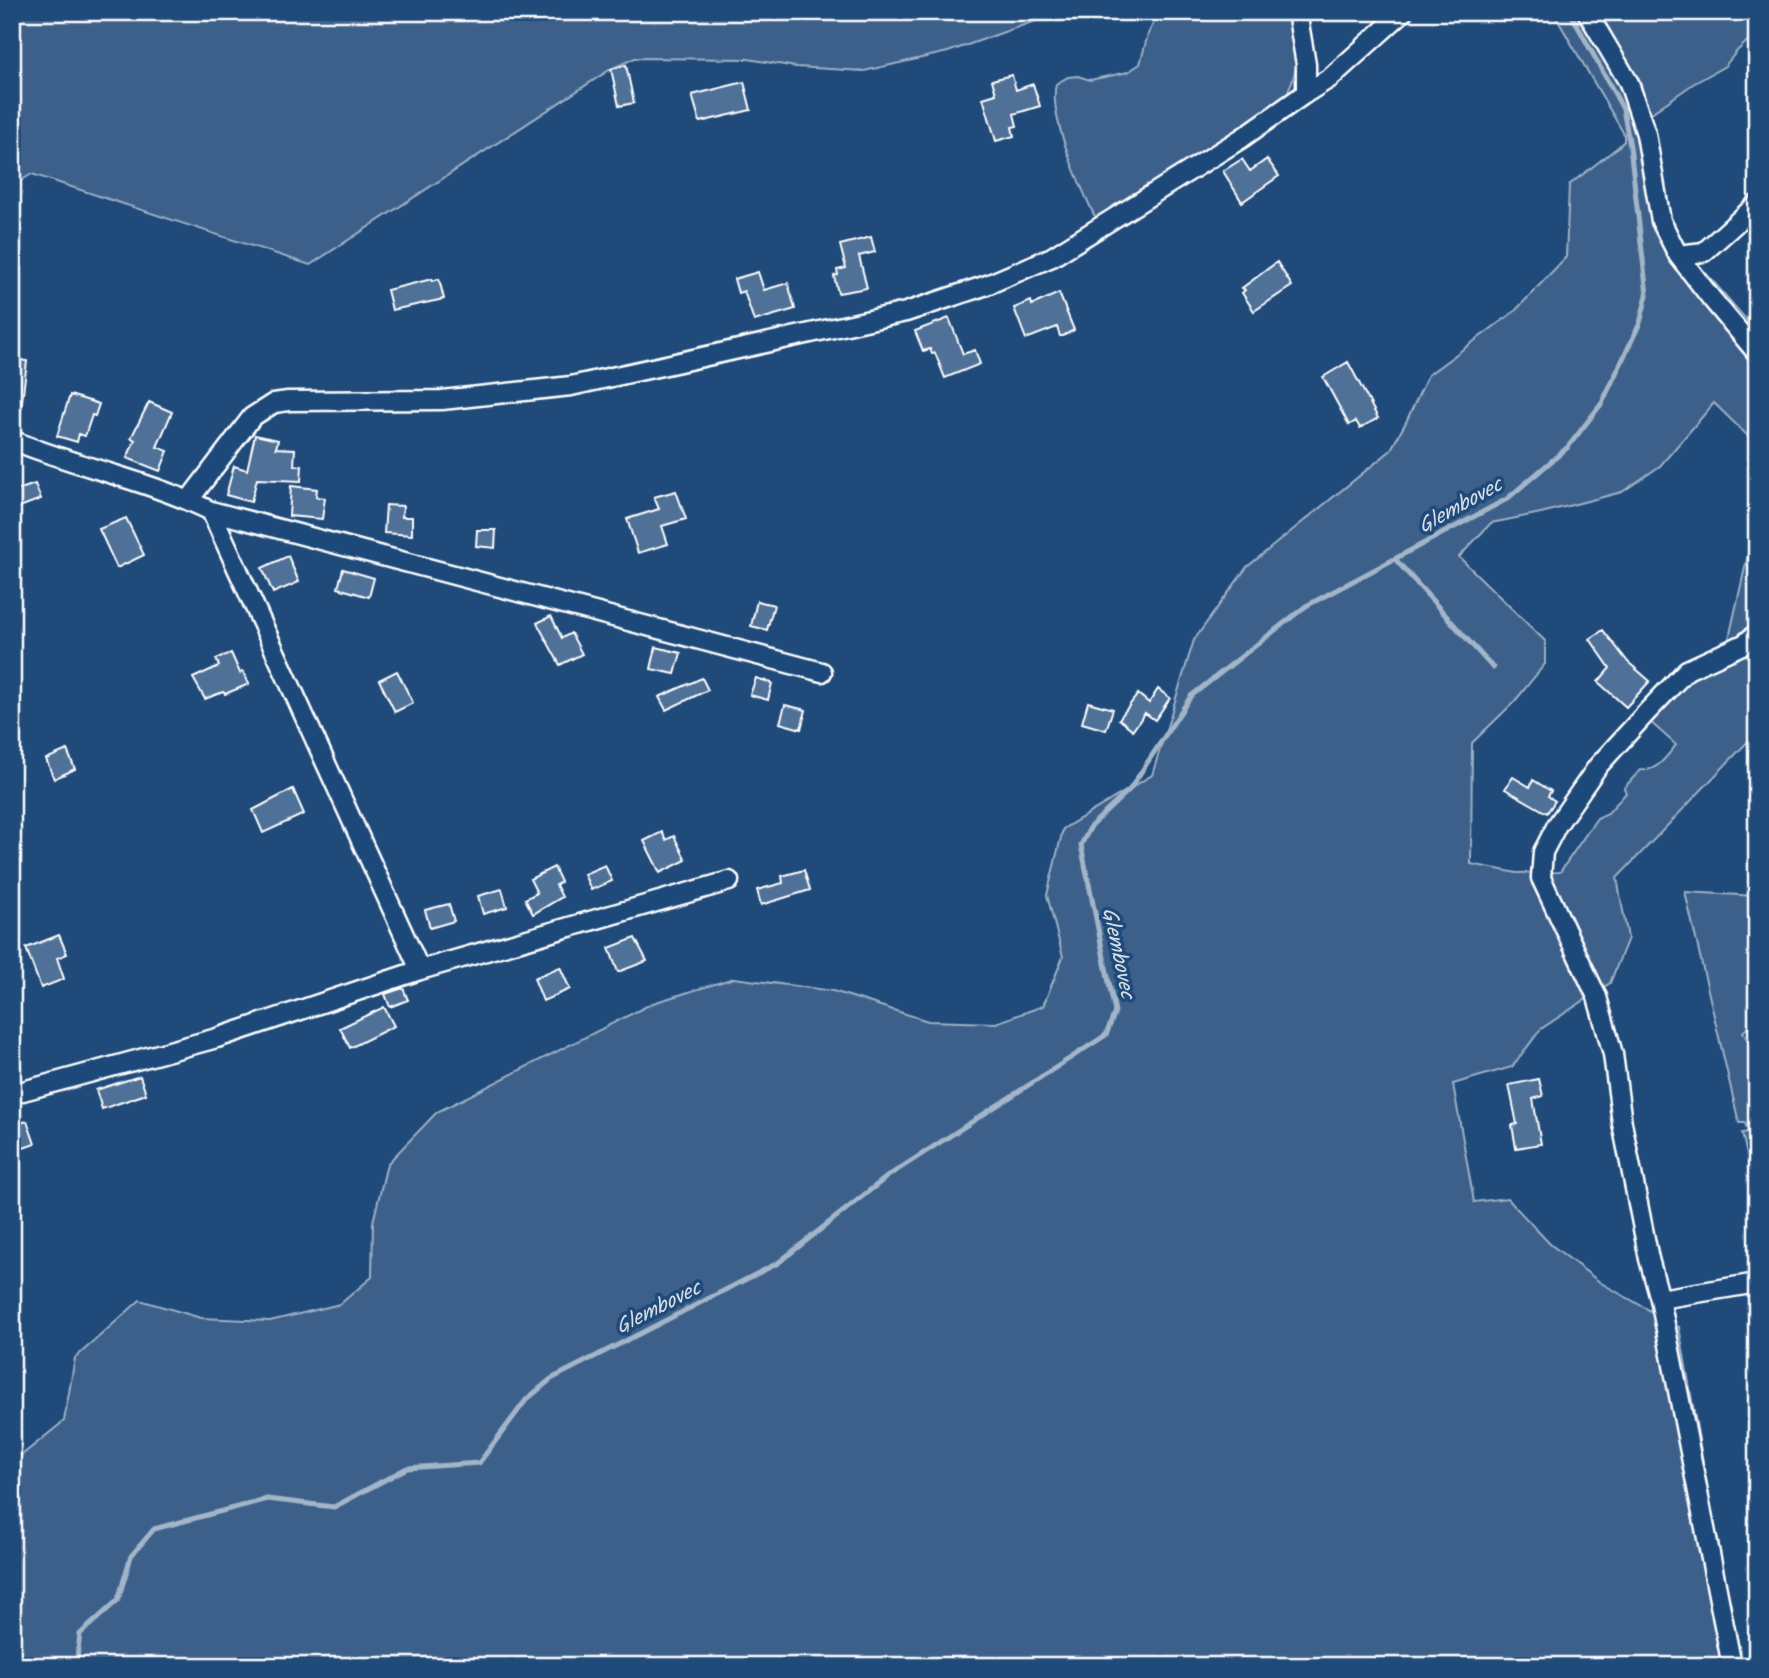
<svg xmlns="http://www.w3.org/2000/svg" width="1769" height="1678" font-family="Kalam,sans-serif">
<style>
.green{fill:#3c618b;stroke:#9eb0c5;stroke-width:2}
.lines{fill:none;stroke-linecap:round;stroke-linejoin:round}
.stream{stroke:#a3b5c8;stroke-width:5}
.building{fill:#507197;stroke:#fff;stroke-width:2}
.minor-casing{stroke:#fff;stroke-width:23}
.minor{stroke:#1f4a7a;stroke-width:18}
.labels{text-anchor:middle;stroke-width:7;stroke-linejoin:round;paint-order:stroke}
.water-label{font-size:21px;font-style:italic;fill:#d8e0e8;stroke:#1f4a7a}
</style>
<rect width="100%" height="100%" fill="#1f4a7a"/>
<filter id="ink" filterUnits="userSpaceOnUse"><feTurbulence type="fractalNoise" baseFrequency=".0143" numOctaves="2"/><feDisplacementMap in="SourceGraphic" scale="14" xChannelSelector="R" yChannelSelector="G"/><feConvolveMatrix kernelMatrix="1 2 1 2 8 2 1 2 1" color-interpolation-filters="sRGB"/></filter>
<g filter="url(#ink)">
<path class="green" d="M12,12H1060L948,52L864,71L796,67L748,59L635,58L611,69L310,265L32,174L12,186Z
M1159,12H1291C1299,49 1302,69 1282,102L1100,219L1094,215C1080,185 1048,116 1056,84L1068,77L1078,76L1090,80L1128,72L1140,64L1148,34Z
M1553,12H1757V32L1737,51L1725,66L1693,84L1650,114L1665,216L1680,243L1757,332V445L1714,403L1660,466L1622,492L1541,513L1491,523L1459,557L1545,641V664L1515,701L1472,743L1471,864L1517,873L1560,872L1597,818L1608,813L1626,793L1624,788L1640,770C1657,772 1666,757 1676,745L1648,720C1669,699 1692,668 1723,664L1757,515V732L1617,878L1628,938L1610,983L1541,1029L1512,1067L1453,1084L1474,1202L1507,1198L1550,1244L1601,1283L1679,1327L1720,1557L1743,1666H12V1463L64,1421L75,1358L140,1300L201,1318L270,1321L340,1304L372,1277L373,1222L387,1164L437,1112L653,1003L734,978L833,991L928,1021L996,1023L1043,1006L1063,957L1047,895L1063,829L1152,775L1194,640L1247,567L1390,451L1406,422L1428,375L1515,311L1566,257L1569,185L1618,147L1624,141V134Z
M1685,892L1757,896V1031L1748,1027L1743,1032L1749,1043L1757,1039V1074L1753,1076L1752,1082L1757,1089V1199L1742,1133L1748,1132L1745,1123H1739Z"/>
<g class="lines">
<path class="stream" d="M1395,559L1493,668
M76,1666L80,1634L118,1600L131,1556L154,1529L267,1499L334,1507L407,1468L479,1463L526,1400L551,1379L778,1263L888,1176L1106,1035L1115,1012L1081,845L1091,826L1130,789L1191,696L1306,606L1507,499L1568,447L1602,403L1640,323L1647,295L1630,146L1623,109L1570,12"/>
</g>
<path class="building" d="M626,65L634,103L619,106L611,69Z
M1012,75L1016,90L1033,84L1040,106L1014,114L1017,126L1012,127L1014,136L996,141L983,98L996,94L992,80Z
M744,82L751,110L700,122L692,95Z
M1242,159L1250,171L1267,159L1279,176L1242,202L1223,171Z
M871,237L875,252L859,256L867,288L838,293L834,276L838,275L837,270L846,268L840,245Z
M1277,262L1292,286L1254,311L1242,293L1245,290L1242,288Z
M758,272L764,290L788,283L795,309L754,321L744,291L738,293L734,279Z
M432,279V281L439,279L444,299L392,310L387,290Z
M1059,293L1074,330L1063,336H1060L1057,327L1026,339L1014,308L1031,301L1032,305Z
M949,318L963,354L975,350L980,364L945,378L935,353L932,354L930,349L923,351L915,331Z
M12,359L27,361L21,410L12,409Z
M1348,362L1378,418L1360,428L1356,421L1349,425L1323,377Z
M70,395L99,404L95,416L92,415L85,436L79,434L77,442L57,436Z
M149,402L172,412L157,447L168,451L160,471L127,458L135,440L131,438Z
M255,435L278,440L276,448L295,449L294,465L302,466L301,481L257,479L251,502L226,495L234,466L247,470Z
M35,484L41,499L17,508L12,492Z
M291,486L317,489L316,497L325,498L322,519L289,516Z
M676,491L686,519L662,526L668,544L638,553L627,519L659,509L654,497Z
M386,505L403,506L402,517H412V535L384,533Z
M126,518L144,555L117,568L99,529Z
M477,530H496L495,548L476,546Z
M288,556L299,582L273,593L262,568Z
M343,569L374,578L369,597L338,588Z
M757,601L774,605L767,630L751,626Z
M551,616L562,638L571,633L582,654L560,665L537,623Z
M1603,630L1628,662L1650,681L1626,707L1598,682L1610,668L1590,639Z
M656,647L681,653L675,674L651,669Z
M231,653L240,673L243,671L249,684L225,694L223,692L205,699L193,678L219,666L216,659Z
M397,671L413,703L395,712L379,680Z
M702,678L708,690L666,710L659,697Z
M756,678L772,683L768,700L750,695Z
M1158,689L1170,698L1155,720L1145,713L1133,730L1119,719L1138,694L1149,703Z
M1088,702L1113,709L1106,730L1082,723Z
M785,705L806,710L801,729L780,723Z
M67,750L75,769L54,779L46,759Z
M1513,777L1530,787L1533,780L1551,791L1548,796L1555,801L1547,813L1505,789Z
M293,789L304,814L263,833L253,810Z
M662,832L666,840L674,836L686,860L660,873L644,841Z
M605,865L612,881L591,890L584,874Z
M554,867L561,882L556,885L562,897L533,914L525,899L537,893L530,879Z
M804,870L810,890L761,905L757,890L783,883L782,876Z
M502,889L507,907L483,914L478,896Z
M449,904L454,921L430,928L425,910Z
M59,935L67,954L57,958L64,979L41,988L26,948Z
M635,938L647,961L618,972L609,948Z
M560,967L570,989L543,1001L534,978Z
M403,988L408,1000L390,1007L385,994Z
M384,1007L394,1026L350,1048L340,1028Z
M140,1076L146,1094L102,1109L96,1090Z
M1539,1079L1543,1096L1533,1099L1541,1144L1516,1148L1512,1125L1517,1124L1509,1085Z
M27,1121L35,1144L12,1152V1126Z"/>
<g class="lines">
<g class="minor-casing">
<path id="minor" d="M1297,12L1306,64V93L1330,78L1403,12
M1587,12L1629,83L1646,134L1661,221L1678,255L1704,252L1757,204
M1678,255L1711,298L1757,353
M12,440C77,467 148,480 211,511L822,672
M189,500L252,417L274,403L288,401L442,400L571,386L906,312L987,285L1052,257L1242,138L1306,93
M211,511L420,970
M12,1094L217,1038L420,970L729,881
M1660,1299L1649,1259L1622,1123L1613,1054L1597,997L1541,878L1543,852L1557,825L1598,766L1647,712L1687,670L1744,644L1757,633
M1732,1666L1660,1299L1757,1283"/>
</g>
<use href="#minor" class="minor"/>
</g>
</g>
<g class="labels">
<g class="water-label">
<text transform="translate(1460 505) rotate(-29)" y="7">Glembovec</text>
<text transform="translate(1119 953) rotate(78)" y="7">Glembovec</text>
<text transform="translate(658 1307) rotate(-27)" y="7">Glembovec</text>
</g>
</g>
<rect width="1769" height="1678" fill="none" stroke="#1f4a7a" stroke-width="42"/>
<rect x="21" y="21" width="1727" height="1636" fill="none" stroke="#fff" stroke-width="2.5" filter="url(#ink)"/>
</svg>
